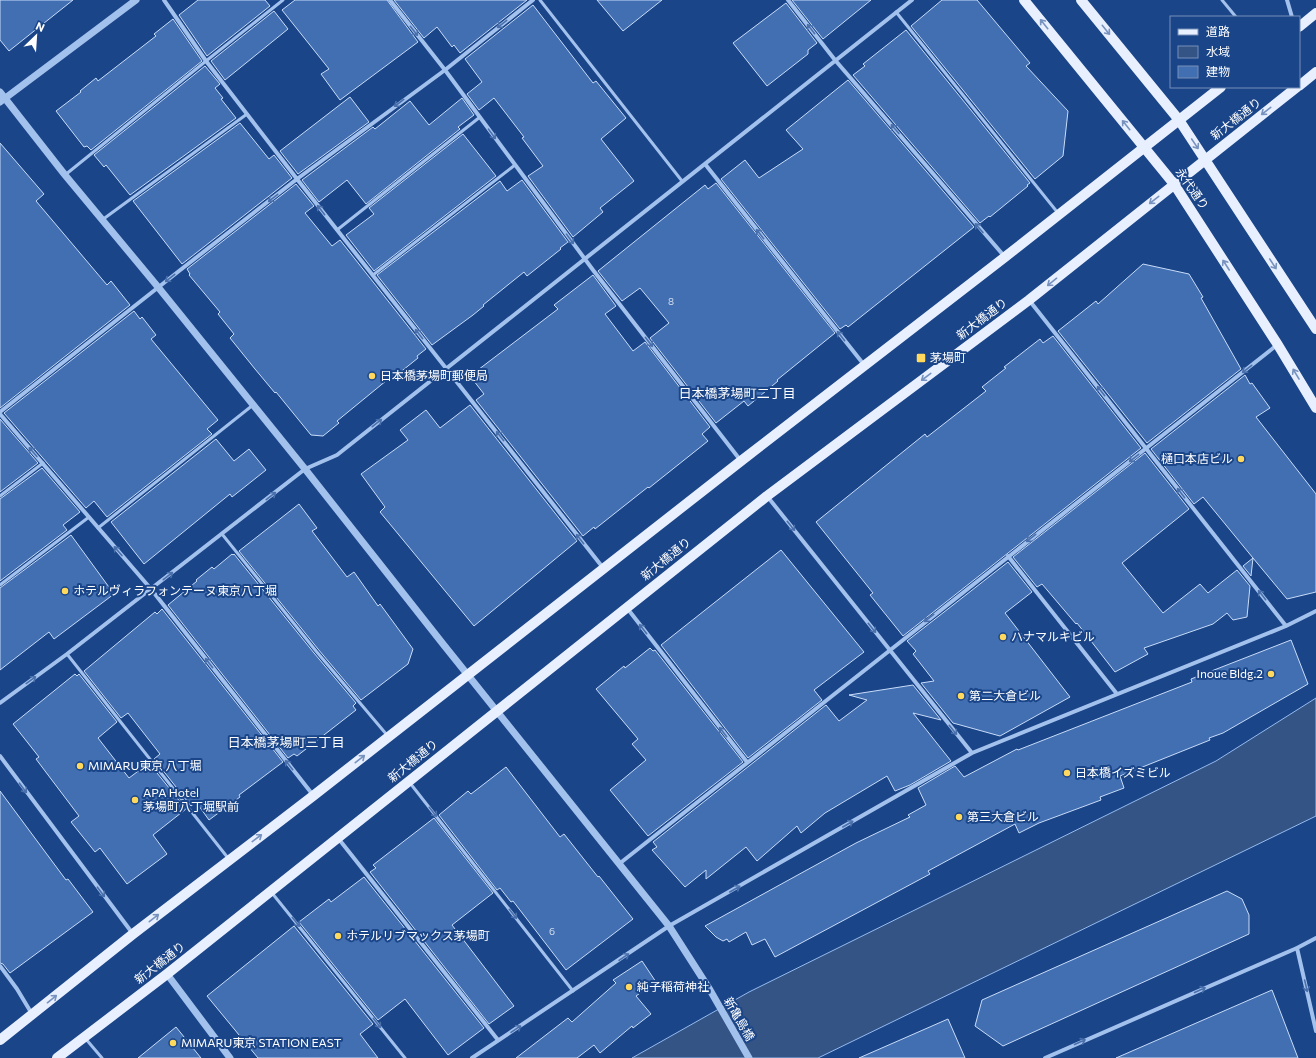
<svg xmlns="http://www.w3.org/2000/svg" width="1316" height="1058" font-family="Commissioner,'Noto Sans JP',sans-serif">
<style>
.water{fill:#345485;stroke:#95bbef}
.building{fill:#426fb2;stroke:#c8dcf9}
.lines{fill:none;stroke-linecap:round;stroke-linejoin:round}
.service{stroke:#a3c1ed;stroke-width:3}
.minor{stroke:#a3c1ed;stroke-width:4}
.tertiary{stroke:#a3c1ed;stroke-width:7}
.primary{stroke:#e8f0ff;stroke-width:10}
.oneway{stroke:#4a70ac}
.oneway2{stroke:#7792be}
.poi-dot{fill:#ffd85e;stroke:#1a4589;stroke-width:1.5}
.labels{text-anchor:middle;stroke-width:4;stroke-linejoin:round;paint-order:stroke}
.number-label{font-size:10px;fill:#d0dbec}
.street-label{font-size:12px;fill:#fff;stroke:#1a4589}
.poi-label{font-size:12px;fill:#fff;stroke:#1a4589;text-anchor:start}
.neighbourhood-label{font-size:13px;fill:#fff;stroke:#1a4589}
</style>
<rect width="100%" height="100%" fill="#1a4589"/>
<path class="water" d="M1316,698V816L818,1058H632L749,992L1216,761Z"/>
<path class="building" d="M0,0H73L9,51L0,40Z
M198,0H265L270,6L207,56L179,15Z
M295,0H387L418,42L340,100L321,74L329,69L282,10Z
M394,0H527L460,53L454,45L452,47L437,27L424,38Z
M597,0H662L623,31Z
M792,0H871L823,39Z
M942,0H977L1030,63L1026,66L1068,111L1063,156L1035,179L911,26Z
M786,3L817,43L808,50V54L767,86L733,43Z
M533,5L593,83L596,81L626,118L601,139L634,181L600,208L603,212L573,237L528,176L543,166L522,138L524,137L494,98L479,110L467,94L482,82L465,59Z
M274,11L288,29L225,80L211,61Z
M173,19L202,61L91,150L87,146L84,147L56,111L81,92L80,91L96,78L98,81L156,36L154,34Z
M906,30L1030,183L1027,185L1028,186L990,217L989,216L980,223L853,75L865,66L863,64Z
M205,66L220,84L215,88L223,98L221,99L236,118L130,195L106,165L104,167L94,155Z
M848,80L974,227L848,327L846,325L840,329L721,179L745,160L759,178L803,149L786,130Z
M350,97L369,122L298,174L280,151Z
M462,98L474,115L458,127L460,129L366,204L347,180L319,202L302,180L373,127L375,129L410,101L429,125Z
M240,123L269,159L274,155L292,178L182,264L133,201Z
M463,134L496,176L374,271L346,235L374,214L369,208Z
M0,143L44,194L36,201L107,285L111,281L130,305L0,408Z
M522,180L568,242L560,248L561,249L527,276L524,272L483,305L484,306L473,315L432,345L377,275L500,181L507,191Z
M716,183L835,333L777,380L778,381L748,406L744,401L716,423L650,338L669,323L640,288L622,301L598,271L705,185L708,189Z
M296,184L314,206L305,213L332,246L340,240L426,349L417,356L418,358L393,378L392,376L337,421L339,423L323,436L311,435L276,392L275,393L255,369L230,338L234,334L218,314L220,312L189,275L190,274L187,269Z
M1143,264L1189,274L1203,297L1201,298L1241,369L1147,443L1058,331L1096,301L1098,304Z
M593,275L616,306L605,314L633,351L645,342L710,427L702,434L708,441L649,488L648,487L595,529L594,527L583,536L476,400L484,394L470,376L558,309L554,305Z
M134,311L140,319L142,317L156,335L151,339L218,420L207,429L212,434L107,517L94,501L86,508L4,413Z
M1053,336L1141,448L903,636L870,595L873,593L816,522L925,434L927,437L986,391L982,387L1006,368L1004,367L1040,339L1043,343Z
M1245,375L1250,384L1252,383L1270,408L1256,417L1316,494V592L1287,599L1253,558L1251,576L1243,566L1253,558L1203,497L1194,504L1151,449Z
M470,405L577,541L474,626L380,512L385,507L361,474L408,440L400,430L426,410L440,428Z
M0,419L38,463L0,492Z
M216,439L234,461L249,449L266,470L232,497L230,494L144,564L111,522Z
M1145,453L1189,509L1122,563L1163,613L1200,584L1208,593L1237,570L1250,586L1247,617L1233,620L1227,613L1213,624L1144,648L1148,654L1115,672L1077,623L1076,624L1042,584L1037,587L1013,557Z
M42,468L80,512L63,525L67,530L0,581V499Z
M299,504L317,528L312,531L347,577L354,572L378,606L380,604L413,649L408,664L361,700L318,649L239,551Z
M71,535L114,594L54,639L49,632L0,670V588Z
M781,550L864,652L814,690L822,700L748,758L661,645Z
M232,554L233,555L234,554L314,653L356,703L353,706L356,710L297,756L294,754L288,758L168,605L197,581L196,580L212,567L214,569Z
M1008,562L1032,592L1005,613L1070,697L1000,736L953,723L921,683L934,681L913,654L916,651L907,641Z
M162,609L283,762L239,795L240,797L209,820L196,802L191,806L154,759L160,754L128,713L121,718L84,671L155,612L157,614Z
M1291,640L1308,684L1223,733L1209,738L1210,740L1120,776L1124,788L1100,797L1101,800L1039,823L1019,833L1015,824L928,871L930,874L775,957L765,939L752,945L746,932L729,942L727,939L723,941L716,937L705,926L856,843L910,817L908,815L926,805L918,788L955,766L964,777L1017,749L1018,750L1192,682L1191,679Z
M650,648L653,651L655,650L743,762L648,836L610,790L646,760L632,744L638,739L596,689L624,666L625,668Z
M75,674L77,676L79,674L117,722L98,738L129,778L149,763L186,809L153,835L167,854L127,884L100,848L95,852L71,822L79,816L36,759L39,757L13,724Z
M913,685L941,720L913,713L951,761L910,785L895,791L887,776L825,813L801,833L797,826L757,861L746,847L706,879V870L685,887L652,850L657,847L653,842L826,705L839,721L867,700L849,695Z
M506,767L560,837L564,834L598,877L599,876L633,919L566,970L513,901L511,902L500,888L497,890L439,815L468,791L471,794Z
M0,791L66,880L68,879L93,912L10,973L3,964L0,963Z
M434,818L493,893L452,925L514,1006L489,1024L370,872L376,868L373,865Z
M364,877L484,1028L448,1055L405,999L378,1020L299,922L329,899L331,902Z
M1227,891L1242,899L1249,915V934L1003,1046L975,1026L982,1000Z
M294,926L373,1024L360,1034L378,1058H258L207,996Z
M642,961L656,982L636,996L651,1014L633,1028L632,1026L600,1053L594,1045L577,1058H516L568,1018L572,1022L616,983L613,980Z
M1272,990L1298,1058H1116Z
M948,1019L965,1058H859Z
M176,1027L201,1058H138Z"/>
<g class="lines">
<path class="service" d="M540,0L682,181
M1222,0L1236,17
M896,12L1058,213
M65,175L206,61L283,0
M102,220L247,114
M337,230L480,117
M373,275L515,165
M0,496L43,463
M98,528L253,405
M222,534L316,651L387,735
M0,585L89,517
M67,654L228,858
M410,783L573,991
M272,893L405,1058
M85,1038L102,1058"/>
<path class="minor" d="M164,0L206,61L297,179L604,569
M390,0L445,70L593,270L741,461
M788,0L835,60L1005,257
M1287,0L1292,17
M705,164L865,366
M1029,300L1286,626
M0,412L179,271L297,179L445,70L533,0
M0,414L151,589L313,795
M767,496L972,753
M1008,556L1117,694
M627,608L747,762
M0,703L67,654L305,469L337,455L912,0
M0,756L133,934
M338,838L498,1040
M619,864L1277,345
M1297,948L1316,1031
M0,966L17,989L32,1014
M472,1058L669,926L972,753L1286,626L1316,611
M1045,1058L1297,948L1316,938"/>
<path class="tertiary" d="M0,92L65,175L158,287L305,469L443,644L669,926L710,990L749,1058
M0,102L136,0
M167,974L230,1058"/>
<path class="primary" d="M1024,0L1174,184L1278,345L1316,408
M1081,0L1179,120L1316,329
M1299,27L1316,13
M1299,86L1316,72
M0,1040L133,934L313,796L741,461L1005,257L1221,87
M57,1058L167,974L767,496L1029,300L1297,87"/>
</g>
<defs><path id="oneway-shaft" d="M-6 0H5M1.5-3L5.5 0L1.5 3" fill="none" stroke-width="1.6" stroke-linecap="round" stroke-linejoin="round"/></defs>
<g class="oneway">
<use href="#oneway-shaft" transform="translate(502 24) rotate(142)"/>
<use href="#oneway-shaft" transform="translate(811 29) rotate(-128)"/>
<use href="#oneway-shaft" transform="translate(414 31) rotate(52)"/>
<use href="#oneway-shaft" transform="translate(399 103) rotate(143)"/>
<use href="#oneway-shaft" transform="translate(895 129) rotate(-131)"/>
<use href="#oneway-shaft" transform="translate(492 134) rotate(54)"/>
<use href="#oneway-shaft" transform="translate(273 198) rotate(142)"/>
<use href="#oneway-shaft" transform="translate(321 210) rotate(-128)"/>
<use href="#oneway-shaft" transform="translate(979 228) rotate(-131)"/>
<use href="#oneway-shaft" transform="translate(760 234) rotate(-128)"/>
<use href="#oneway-shaft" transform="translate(570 239) rotate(54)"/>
<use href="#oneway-shaft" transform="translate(170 278) rotate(142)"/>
<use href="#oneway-shaft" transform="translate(419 334) rotate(-128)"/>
<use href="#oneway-shaft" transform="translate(841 336) rotate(-128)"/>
<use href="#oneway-shaft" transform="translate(649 342) rotate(52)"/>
<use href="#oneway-shaft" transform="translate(1247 369) rotate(142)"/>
<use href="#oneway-shaft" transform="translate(1101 391) rotate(-128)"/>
<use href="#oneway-shaft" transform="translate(377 423) rotate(-38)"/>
<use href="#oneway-shaft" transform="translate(500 436) rotate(-128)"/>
<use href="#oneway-shaft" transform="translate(33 452) rotate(-131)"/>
<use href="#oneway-shaft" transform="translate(1134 458) rotate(142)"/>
<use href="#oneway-shaft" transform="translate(1181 493) rotate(-128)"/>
<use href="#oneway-shaft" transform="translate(271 496) rotate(-38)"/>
<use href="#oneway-shaft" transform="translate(791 526) rotate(51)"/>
<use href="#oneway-shaft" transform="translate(1031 538) rotate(142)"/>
<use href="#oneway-shaft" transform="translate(580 539) rotate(-128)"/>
<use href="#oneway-shaft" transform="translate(118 551) rotate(-131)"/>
<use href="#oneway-shaft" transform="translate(168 576) rotate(-38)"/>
<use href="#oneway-shaft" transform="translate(1262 595) rotate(-128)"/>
<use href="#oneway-shaft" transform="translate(929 618) rotate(142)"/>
<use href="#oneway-shaft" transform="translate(872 628) rotate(51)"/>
<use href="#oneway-shaft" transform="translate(643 629) rotate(-128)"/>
<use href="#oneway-shaft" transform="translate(209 663) rotate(-128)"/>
<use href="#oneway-shaft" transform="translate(31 680) rotate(-36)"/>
<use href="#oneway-shaft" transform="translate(953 730) rotate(51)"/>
<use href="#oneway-shaft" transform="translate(723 732) rotate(-128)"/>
<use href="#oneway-shaft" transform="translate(289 765) rotate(-128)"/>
<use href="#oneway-shaft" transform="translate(23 788) rotate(53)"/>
<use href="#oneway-shaft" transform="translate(433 812) rotate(52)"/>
<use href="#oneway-shaft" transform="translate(848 824) rotate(-30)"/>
<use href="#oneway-shaft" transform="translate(735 889) rotate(-30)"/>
<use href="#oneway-shaft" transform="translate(101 892) rotate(53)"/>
<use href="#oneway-shaft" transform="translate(513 914) rotate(52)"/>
<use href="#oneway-shaft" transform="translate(296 922) rotate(51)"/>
<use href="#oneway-shaft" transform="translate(624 957) rotate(-34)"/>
<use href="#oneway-shaft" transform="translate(1306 986) rotate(77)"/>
<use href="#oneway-shaft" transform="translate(1200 990) rotate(-24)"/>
<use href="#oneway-shaft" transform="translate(377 1023) rotate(51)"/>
<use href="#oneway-shaft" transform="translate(516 1029) rotate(-34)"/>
<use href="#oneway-shaft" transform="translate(1080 1042) rotate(-24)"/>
</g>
<g class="oneway2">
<use href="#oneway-shaft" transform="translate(1044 24) rotate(-129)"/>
<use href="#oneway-shaft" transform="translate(1106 30) rotate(51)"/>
<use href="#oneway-shaft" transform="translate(1266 111) rotate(142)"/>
<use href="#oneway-shaft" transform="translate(1126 125) rotate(-129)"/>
<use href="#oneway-shaft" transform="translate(1195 144) rotate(56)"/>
<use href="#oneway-shaft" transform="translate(1154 200) rotate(142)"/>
<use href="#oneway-shaft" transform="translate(1273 264) rotate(57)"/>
<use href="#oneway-shaft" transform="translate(1226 265) rotate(-123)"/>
<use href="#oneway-shaft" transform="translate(1052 282) rotate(141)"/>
<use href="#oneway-shaft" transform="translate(1296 374) rotate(-121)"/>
<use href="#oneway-shaft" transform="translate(926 377) rotate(143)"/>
<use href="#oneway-shaft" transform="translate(360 759) rotate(-38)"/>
<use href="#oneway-shaft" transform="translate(257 838) rotate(-37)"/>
<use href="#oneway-shaft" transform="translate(154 918) rotate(-38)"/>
<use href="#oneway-shaft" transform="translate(52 999) rotate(-39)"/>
</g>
<g class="poi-dot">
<rect x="916" y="353" width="10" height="10" rx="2"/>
<circle cx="372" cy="376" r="4"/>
<circle cx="1241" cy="459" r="4"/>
<circle cx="65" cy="591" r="4"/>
<circle cx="1003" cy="637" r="4"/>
<circle cx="1271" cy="674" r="4"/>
<circle cx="961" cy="696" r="4"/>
<circle cx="80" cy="766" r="4"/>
<circle cx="1067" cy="773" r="4"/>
<circle cx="135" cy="800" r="4"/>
<circle cx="959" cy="817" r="4"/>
<circle cx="338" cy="936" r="4"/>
<circle cx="629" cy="987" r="4"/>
<circle cx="173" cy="1043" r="4"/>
</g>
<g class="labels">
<g class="number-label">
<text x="671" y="305">8</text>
<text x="552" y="935">6</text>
</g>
<g class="street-label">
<text transform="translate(1236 119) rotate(-38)" y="4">新大橋通り</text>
<text transform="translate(1192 189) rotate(55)" y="4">永代通り</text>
<text transform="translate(982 319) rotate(-37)" y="4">新大橋通り</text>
<text transform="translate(666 559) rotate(-39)" y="4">新大橋通り</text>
<text transform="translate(413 761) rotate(-39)" y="4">新大橋通り</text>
<text transform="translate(160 963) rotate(-38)" y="4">新大橋通り</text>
<text transform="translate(739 1019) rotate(60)" y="4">新亀島橋</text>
</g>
<g class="poi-label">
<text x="930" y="362">茅場町</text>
<text x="380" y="380">日本橋茅場町郵便局</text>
<text x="1233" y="463" text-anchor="end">樋口本店ビル</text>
<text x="73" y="595">ホテルヴィラフォンテーヌ東京八丁堀</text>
<text x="1011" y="641">ハナマルキビル</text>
<text x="1263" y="678" text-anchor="end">Inoue Bldg.2</text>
<text x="969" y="700">第二大倉ビル</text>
<text x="88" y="770">MIMARU東京 八丁堀</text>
<text x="1075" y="777">日本橋イズミビル</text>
<text x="143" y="797">APA Hotel<tspan x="143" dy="14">茅場町八丁堀駅前</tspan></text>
<text x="967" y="821">第三大倉ビル</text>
<text x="346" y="940">ホテルリブマックス茅場町</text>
<text x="637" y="991">純子稲荷神社</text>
<text x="181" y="1047">MIMARU東京 STATION EAST</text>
</g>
<g class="neighbourhood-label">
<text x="737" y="398">日本橋茅場町二丁目</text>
<text x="286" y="747">日本橋茅場町三丁目</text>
</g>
</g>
<rect x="1170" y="16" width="130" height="72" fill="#1a4589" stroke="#768fb8"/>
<rect x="1178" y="29" width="20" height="6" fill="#e8f0ff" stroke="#768fb8"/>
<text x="1206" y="36" font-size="12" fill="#ffffff">道路</text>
<rect x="1178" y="46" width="20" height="12" fill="#345485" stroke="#768fb8"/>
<text x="1206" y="56" font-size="12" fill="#ffffff">水域</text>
<rect x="1178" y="66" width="20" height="12" fill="#426fb2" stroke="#768fb8"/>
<text x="1206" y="76" font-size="12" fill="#ffffff">建物</text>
<g transform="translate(36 36) rotate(25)" stroke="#1a4589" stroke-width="3" paint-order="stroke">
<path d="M0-3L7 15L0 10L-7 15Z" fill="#ffffff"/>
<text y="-6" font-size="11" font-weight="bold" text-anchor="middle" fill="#ffffff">N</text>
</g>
</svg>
